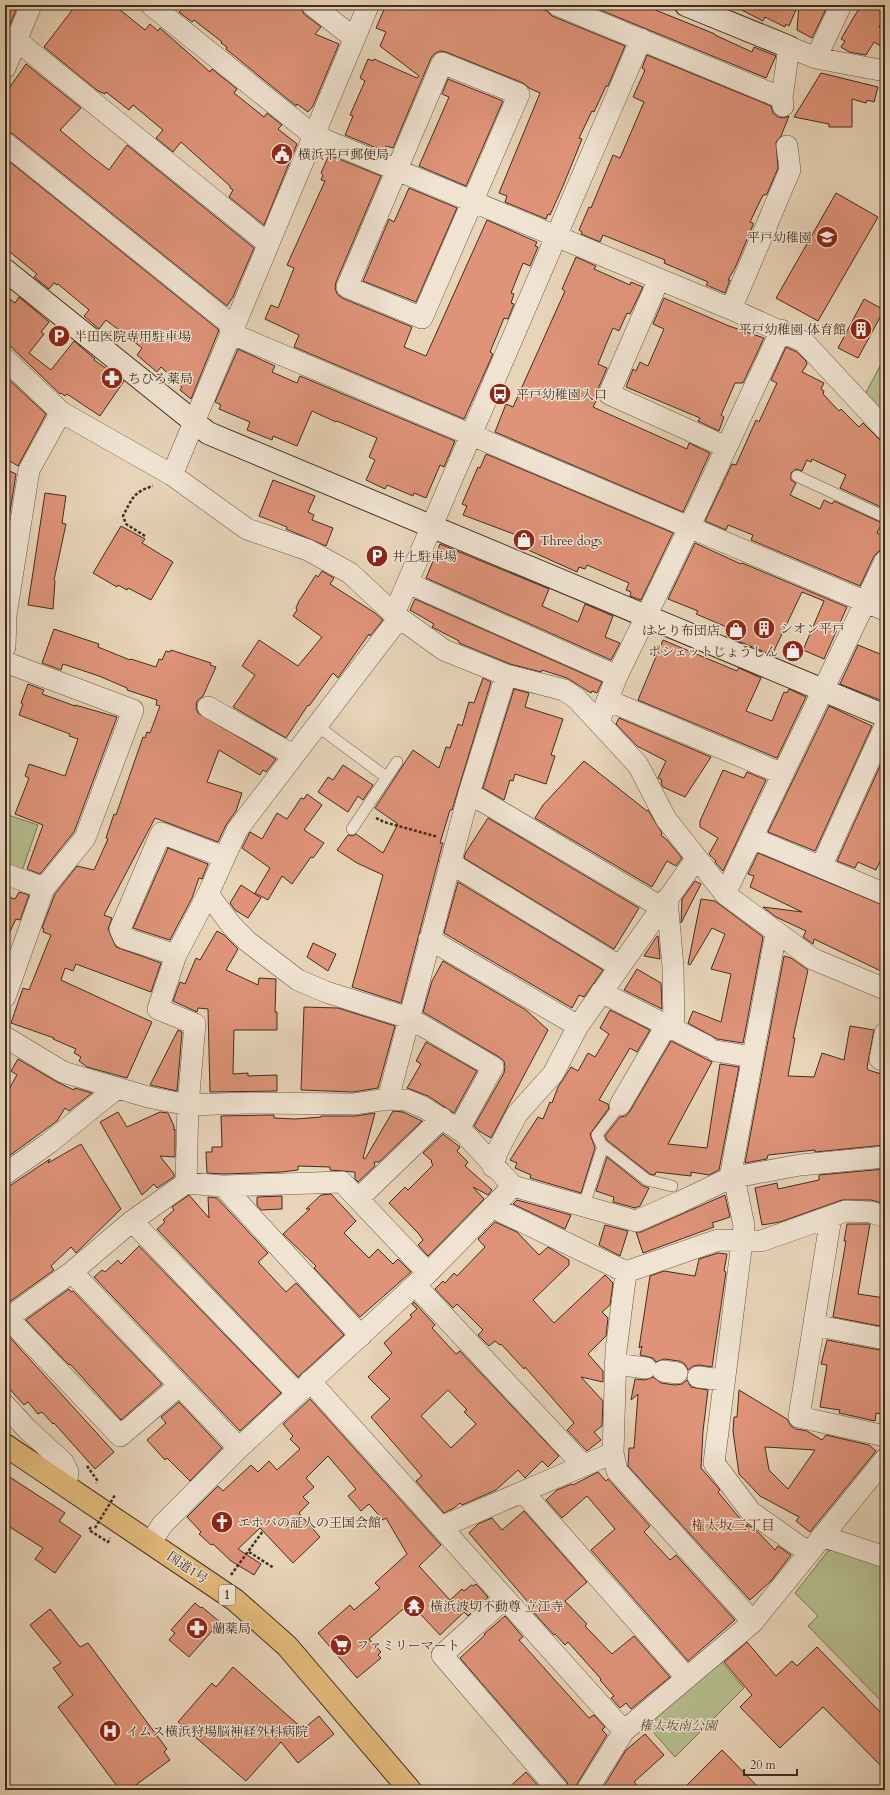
<svg xmlns="http://www.w3.org/2000/svg" width="890" height="1795" font-family="Cardo,'Noto Serif JP',serif">
<style>
.green{fill:#b6bd8f;stroke:#7c7557}
.building{fill:#df9379;stroke:#412d1f;fill-rule:evenodd}
.lines{fill:none;stroke-linecap:round;stroke-linejoin:round}
.lane-casing{stroke:#6b5746;stroke-width:12}
.street-casing{stroke:#6b5746;stroke-width:22}
.secondary-casing{stroke:#412d1f;stroke-width:24}
.highway-casing{stroke:#412d1f;stroke-width:24}
.path{stroke:#412d1f;stroke-width:2.5;stroke-dasharray:3 2;stroke-linecap:butt}
.lane{stroke:#f0e3d2;stroke-width:11}
.street{stroke:#f0e3d2;stroke-width:21}
.secondary{stroke:#f0e3d2;stroke-width:22}
.highway{stroke:#e4ba7c;stroke-width:22}
.path-bridge{stroke:#412d1f;stroke-width:2.5;stroke-dasharray:3 2;stroke-linecap:butt}
.labels{text-anchor:middle;stroke-width:3;stroke-linejoin:round;paint-order:stroke}
.shield{fill:#f0e3d2;stroke:#766455;stroke-width:1}
.shield-label{font-size:12px;font-weight:bold;fill:#412d1f}
.poi-label{font-size:13px;fill:#412d1f;stroke:#f0e3d2;text-anchor:start}
.street-label{font-size:13px;fill:#412d1f;stroke:#f0e3d2}
.park-label{font-size:13px;font-style:italic;fill:#584a35;stroke:#f0e3d2}
.neighbourhood-label{font-size:14px;fill:#7a1f14;stroke:#f0e3d2}
</style>
<rect width="100%" height="100%" fill="#e8d4b9"/>
<filter id="stains"><feTurbulence type="fractalNoise" baseFrequency=".005" numOctaves="4"/><feColorMatrix values="0 0 0 0 .2 0 0 0 0 .09 0 0 0 0 .02 0 0 0 .5 -.17"/></filter>
<radialGradient id="worn" r=".72"><stop offset=".6" stop-color="#630" stop-opacity="0"/><stop offset="1" stop-color="#630" stop-opacity=".3"/></radialGradient>
<path class="green" d="M885,357V418L864,396Z
M5,814L38,825L22,871L5,865Z
M836,1549L885,1565V1705L808,1626L818,1616L795,1593L828,1551Z
M721,1661L744,1688L675,1757L647,1725Z"/>
<path class="building" d="M5,5H18L10,25L5,24Z
M76,5H114L145,30L150,24L158,31L160,28L210,72L212,69L237,89L234,93L264,117L267,113L282,125L278,129L297,144L264,225L229,197L233,190L230,188V186L181,142L173,152L156,138L163,130L133,105L129,110L106,92L105,94L98,91L44,47Z
M174,5H300L304,14L321,27L315,34L339,44L313,106L308,112L297,104L296,106L226,49L227,47L221,43L222,42L194,20L192,22L179,12L181,10Z
M386,5H528L547,11L552,16L625,46L608,86H606L594,112L592,111L579,138L582,139L563,186L550,215L548,214L546,219L505,202L507,196L499,193L540,93L529,88L523,83L446,52L440,51L434,54L431,58L393,148L386,146L384,151L345,135L353,116L350,115L365,81L360,78L368,59L373,61L374,59L417,78L419,76L380,46L386,32L376,28Z
M588,5H643L715,34V35L752,52L754,47L776,56L766,78Z
M732,5H798L789,26L786,24L785,27L765,17L763,21Z
M799,5H828L812,38L797,30Z
M861,5H885V17L879,27L885,31V38L881,46L874,42L866,55L849,52L841,47L845,41L841,39Z
M647,55L771,106L773,113L778,117L784,118L789,116L781,136L776,142L778,168L767,194L765,195H763L750,222L753,223V225L735,268L728,280H730L725,293L706,285L708,282L664,263L665,260L603,235L600,242L581,234L582,232L579,230L589,207L591,208L613,155L620,158L644,102L633,97L645,70L642,68Z
M26,64L81,108L60,130L91,156L109,170L127,145L254,248L233,297L227,306L13,134L5,131V94Z
M821,73L878,87L874,102L867,100L866,103L852,99V127H829V124L794,117Z
M448,79L503,101L466,186L419,166L449,97L442,94Z
M329,155L381,176L336,282L335,288L337,294L342,298L412,327L404,347L426,356L487,220L537,242L535,246L538,247L530,266L523,263L511,293L514,294L511,303L514,304L508,319L504,318L490,352L493,354L464,419L294,347L299,335L265,319L271,305L278,308L294,268L287,265L325,181L321,180L323,175L321,173Z
M5,158L219,330L191,399L180,390L182,387L161,367L157,372L137,355L142,348L106,320L99,329L84,316L89,310L58,284L57,285L54,283L49,289L34,277L37,274L5,248Z
M409,188L457,208L416,302L363,281L389,219L394,222Z
M836,193L878,217L818,321L776,298Z
M576,257L596,266L594,269L630,285L631,282L643,287L630,314L627,313L619,331L613,328L607,342L598,364L607,368L598,389V397L593,407L687,449L689,443L710,453L683,512L495,432L506,404L513,407L565,291L562,289Z
M5,295L15,303L19,297L49,322L41,332L44,334L29,353L51,370L74,341L95,359L94,360L124,381L100,416L67,394L65,396L61,393L60,394L5,341Z
M664,298L729,326L764,338L743,383H735L721,415L724,417L719,431L698,421L700,418L626,387L633,369L636,371L640,362L648,366L664,329L653,324Z
M864,299L884,310L858,358L838,348Z
M786,347L797,352L806,361L807,364L802,372L824,383L821,389L824,391L823,394L839,411L841,409L859,427L863,423L885,445V509L840,488L846,475L812,459L811,462L807,460L802,471L796,469L791,473V480L796,483L790,495L820,509L824,500L832,504L834,501L882,523L877,533L885,537V549L879,551L874,556L860,586L751,540L753,535L728,525L726,530L705,521L732,464L736,465L756,420L759,422L777,383L771,380Z
M238,349L275,366L272,372L297,383L300,376L455,441L444,467L440,465L426,498L414,493L413,496L387,485L385,489L366,480L375,460L369,457L377,438L337,421L336,422L312,411L297,446L273,436L272,440L247,430L250,422L219,409L221,405L215,402Z
M5,376L46,414L18,466L5,458Z
M486,454L673,533L641,600L630,596L631,592L626,590L629,583L587,565L585,569L579,567L577,572L515,544L519,536L463,515L467,506L462,504L478,467L480,468Z
M5,469L16,474L7,531H5Z
M273,480L315,496L308,512L314,515L312,520L333,528L326,546L286,529L287,527L259,516Z
M45,493L66,496L62,523L66,524L54,580L55,581L53,609L28,605Z
M121,526L145,539L142,543L173,562L151,600L128,588L127,590L118,585L117,587L93,573Z
M695,543L741,564L742,563L847,607L824,659L803,650L824,601L802,592L772,655L726,636L729,628L696,614L698,611L668,599Z
M440,544L549,589L542,606L578,622L585,604L613,616L605,637L620,643L611,660L426,578Z
M322,571L334,578L330,584L375,613L383,620L370,636L369,634L338,678L333,673L309,706L308,705L286,738L233,707L255,675L242,666L259,640L298,666L322,637L293,616L297,610L296,608L299,601L316,575L318,577Z
M415,599L602,682L597,693L592,691L591,693L567,678L542,670L541,672L510,664L459,643V641L432,627L434,624L410,610Z
M54,629L99,644L98,647L130,660L131,659L156,667L159,659L162,660L166,651L170,652L171,650L211,663L210,665L216,667L203,696L197,701L196,708L198,713L276,759L266,772L263,770L260,775L219,750L207,782L242,793L236,811L226,825L218,842L155,818L104,915L112,918L108,929L116,947L161,963L151,992L76,964L73,971L65,968L61,980L152,1022L127,1078L87,1067L79,1061L81,1057L74,1053L76,1049L53,1039L54,1038L11,1023L23,988L29,990L51,935L43,932L44,929L42,928L55,894L77,866L94,870L108,839L106,838L114,814L116,815L143,737L145,738L147,732L150,733L160,706L156,705L157,700L127,690V688L99,676L63,664L61,670L42,663Z
M663,640L737,671L739,668L761,678L746,711L772,721L784,692L787,693L789,689L806,697L777,758L638,700Z
M858,645L885,656V702L840,684Z
M483,678L491,682L452,810H450L440,843H443L442,846L401,1003L352,987L383,875L357,863L337,850L348,835L352,836L356,834L383,853L398,824L375,808L413,750L439,768L446,747L450,748L458,724L462,726L469,702L474,703Z
M28,684L44,690L42,694L75,706V705L117,717L74,832L40,874L27,869L43,825L15,814L29,778L25,776L29,764L65,776L78,739L69,736L70,734L19,715L23,704L21,703Z
M514,689L529,693L525,707L563,719L551,755L555,756L546,784L515,774L513,781L510,780L504,800L483,788Z
M829,706L872,726L815,851L768,832Z
M619,718L711,757L685,797L663,787L661,783L662,780L658,778L666,761L637,746L616,724Z
M885,755V851L876,870L858,862L855,868L837,861Z
M584,761L647,811L648,810L662,833L661,835L667,840L682,858L676,866L667,861L652,887L535,818L543,805Z
M343,765L373,785L363,800L358,796L348,812L318,792L328,777L333,780Z
M723,770L744,778L747,772L766,780L723,871L715,862L716,861L709,854L718,838L700,827V821Z
M307,794L322,805L304,830L324,843L313,858L311,857L292,884L282,876L268,900L255,893L270,868L242,848L250,832L262,839L277,813L287,819L301,798L304,799Z
M488,818L639,908L614,949L464,858L466,852Z
M168,848L208,864L202,879L199,878L192,898L170,940L133,928Z
M758,853L885,906V973L814,939L813,944L803,937L806,931L776,917L763,907L802,912L750,887L754,876L748,874Z
M695,881L701,884L681,923L682,899Z
M458,882L603,970L584,997L579,995L572,1008L444,933Z
M241,885L261,898L248,918L235,910L230,903Z
M19,892L29,895L20,920L16,919L5,942V896L15,899Z
M701,899L715,901L763,937L743,1043L717,1039L688,1023L693,1011L721,1022L731,974L711,969L725,934L712,928L690,965L688,964Z
M217,931L224,935L238,949L226,970L258,985L259,978L276,979L275,1012H277V1030H234L233,1074L248,1073V1076L277,1075V1091L210,1092L208,1009L198,1008L197,1012L173,1001L180,982L185,984L196,958L200,960Z
M657,936H658L660,959L644,956Z
M313,943L336,954L328,971L307,957Z
M784,956L791,958L808,970L793,1038H795L788,1076L814,1077L822,1053L844,1060L850,1026L874,1030L867,1067L868,1070L885,1075V1145L815,1152V1150L768,1155L767,1159L745,1163Z
M443,961L526,1010L548,1030L491,1138L479,1131L474,1126L504,1073L505,1067L504,1061L499,1057L423,1012L432,981Z
M637,969L661,983L662,1009L624,990Z
M304,1007L338,1008L395,1026L378,1088L353,1092L301,1090Z
M610,1010L650,1030L637,1052L630,1048L599,1100L608,1104L609,1108L590,1134L595,1148L581,1193L530,1178L531,1175L515,1168L517,1163L510,1160L538,1117L543,1119L550,1102L552,1103L558,1087L571,1067L578,1071L588,1053L595,1057L609,1034L600,1028Z
M178,1030L182,1032L177,1091L150,1085Z
M671,1041L712,1062L668,1144L707,1148L720,1064L739,1067L719,1170L709,1175L691,1172V1176L656,1172L655,1175L650,1174L607,1140L605,1136L620,1117L626,1116L630,1111Z
M426,1042L477,1071L454,1113L428,1096L407,1088L421,1064L416,1061Z
M18,1059L57,1082L74,1090L75,1088L92,1093L69,1111L65,1108L57,1121L9,1156L5,1151V1096L17,1075L11,1071Z
M393,1111L403,1112L422,1121L379,1162H374L375,1166L358,1182L355,1179V1172L330,1170V1167L298,1166V1170L282,1172L223,1174L207,1173L206,1152H212V1147H222L221,1116L274,1115V1118L295,1119L321,1117V1116H356L375,1113L363,1158L365,1159Z
M118,1112L127,1127L160,1112L168,1113L174,1126V1130L175,1129V1157L160,1156L174,1174V1177L157,1188L154,1184L142,1195L100,1122Z
M443,1134L460,1147L457,1151L468,1162L465,1166L492,1190L488,1195L473,1187L484,1199L428,1256L418,1245L423,1240L419,1234L389,1203L405,1187L408,1190L433,1165L431,1162L432,1161L423,1153Z
M81,1144L121,1209L76,1253L71,1247L51,1266L54,1270L5,1305V1189L50,1159L48,1163Z
M607,1157L643,1186L649,1188L640,1206L635,1208L613,1202L614,1197L596,1191Z
M885,1169V1204L871,1200H842L780,1222L762,1225L755,1188L777,1183L778,1189L819,1180V1175Z
M331,1194L356,1221L344,1233L369,1258L378,1249L393,1264L398,1259L411,1272L360,1317L314,1268L316,1266L283,1234L310,1209H306L321,1195Z
M189,1195L209,1218L208,1197L217,1198L268,1253L258,1262L286,1292L296,1283L344,1335L298,1377L157,1229L165,1222L163,1220L174,1210L172,1207Z
M725,1195L730,1217L712,1223L714,1227L643,1253L636,1232H641Z
M282,1196V1209L261,1210L257,1205V1197Z
M517,1200L571,1215L565,1229L513,1204Z
M495,1222L517,1232L539,1255L548,1247L569,1260V1265L533,1300L554,1323L605,1275L613,1283L610,1305L602,1312L608,1318L606,1336L588,1354L603,1371V1382L581,1377L603,1401L602,1426L594,1432L601,1440L587,1451L567,1430L574,1423L525,1367L524,1369L501,1344L500,1345L495,1341L489,1346L478,1335L483,1330L457,1304L453,1308L435,1289L443,1281L445,1283L454,1273L457,1276L485,1247L478,1239Z
M847,1224H870L858,1294L885,1298V1327L833,1317L846,1241H844Z
M605,1225L628,1231L620,1256L599,1245Z
M139,1246L281,1393L240,1431L94,1277L102,1270L105,1272L118,1260L121,1264Z
M718,1253L727,1254L724,1271L726,1272L712,1367L699,1365L693,1366L688,1370L685,1364L679,1361L664,1359L656,1362L653,1358L640,1355L642,1346L639,1348L650,1276L664,1271L695,1276L699,1259Z
M69,1289L71,1292L73,1291L162,1384L121,1420L70,1364L69,1365L26,1320Z
M414,1302L435,1325L432,1328L456,1354L460,1351L559,1456L548,1467L542,1461L525,1478L518,1470L496,1490L462,1505L460,1503L454,1508L444,1513L416,1481L422,1476L371,1417L390,1399L368,1377L392,1353L384,1343L412,1317L410,1315L417,1309L412,1304ZM448,1390L467,1410L464,1412L476,1424L451,1448L421,1416Z
M5,1332L114,1452L95,1469L54,1423L53,1424L42,1412L38,1414L28,1402L24,1405L5,1384Z
M827,1340L885,1351V1415L876,1413L875,1421L839,1413L840,1410L820,1407L827,1365L821,1364Z
M653,1377L661,1383L675,1385L682,1384L687,1380L691,1387L708,1390L703,1431L701,1468L720,1490L718,1492L747,1527V1524L757,1531L775,1550L778,1546L791,1555L771,1581L750,1600L628,1466L629,1448H634L638,1394L631,1400L635,1379L645,1380Z
M739,1390L787,1419L791,1426L796,1429L807,1431L822,1440L826,1435L869,1445L876,1451L810,1532L796,1521L799,1517L760,1496L739,1474L733,1431L734,1417H737ZM765,1447L815,1450L788,1489L769,1470Z
M310,1399L441,1545L419,1566L450,1600L462,1589L464,1591L471,1585L473,1586L476,1584L488,1597L468,1616L464,1612L440,1635L410,1603L369,1639L381,1652L378,1655L381,1658L357,1678L318,1633L350,1605L354,1610L380,1588L375,1583L407,1554L386,1518L383,1520L369,1504L361,1511L348,1496L356,1489L328,1456L306,1478L314,1487L303,1497L309,1503L299,1513L320,1537L293,1563L260,1528L238,1549L261,1564L254,1575L231,1561L213,1544L211,1545L199,1534L201,1532L187,1517L218,1486L223,1491L251,1465L258,1472L269,1461L277,1470L300,1449L290,1439L293,1436L283,1424Z
M179,1402L222,1448L190,1481L167,1458L165,1460L147,1440L166,1423L161,1417Z
M598,1472L606,1481L608,1479L650,1526L644,1532L670,1560L676,1555L735,1620L688,1661L591,1550L615,1529L587,1496L562,1518L546,1500L557,1490L572,1484L573,1485Z
M5,1474L65,1513L59,1521L81,1536L55,1573L35,1559L43,1548L5,1524Z
M524,1511L587,1582L565,1601L587,1624L585,1626L612,1654L634,1636L670,1677L631,1709L626,1703L620,1708L611,1698L614,1696L600,1680L601,1679L568,1642L565,1645L555,1634L554,1635L525,1603L527,1601L469,1533L478,1524L492,1518L502,1530Z
M195,1603L201,1608L202,1607L220,1622L189,1657L169,1640L175,1633L171,1630Z
M50,1609L80,1647L88,1643L167,1749L164,1752L170,1760L129,1790H120L58,1707L73,1695L53,1668L61,1663L30,1625Z
M505,1616L523,1637L519,1640L589,1718L594,1715L605,1727L602,1730L607,1735L577,1784L575,1790H570L567,1782L460,1658L485,1635L484,1634Z
M747,1642L776,1676L792,1661L797,1666L817,1647L885,1717V1770L823,1707L780,1748L740,1707L752,1695L724,1662Z
M233,1667L303,1729L319,1716L334,1734L298,1763L281,1742L246,1781L178,1722L212,1683L216,1687Z
M645,1734L664,1755L634,1782L642,1790H607L604,1786L626,1750Z
M722,1750L761,1790H682Z
M526,1772L542,1790H506Z"/>
<g class="lines">
<g class="lane-casing">
<path id="lane" d="M797,476L885,517
M316,725L386,777
M352,829L397,762
M620,1105L597,1135L601,1144L647,1180L672,1186
M586,1199L603,1146"/>
</g>
<g class="street-casing">
<path id="street" d="M151,5L313,135L731,309L804,342L885,429
M312,5L354,38
M557,5L782,98
M5,36L16,40L267,243
M816,58L841,5
M442,63L519,94L422,318L347,287Z
M5,68L31,5
M783,106L782,98L789,47L816,58L885,71
M5,143L233,326
M659,279L609,394L726,447
M731,309L790,170L787,146
M230,333L885,610
M5,359L61,412L172,475L247,529L308,550L350,573L394,614L444,650L506,675L564,690L577,699L638,765L666,819L725,894L813,959L885,989
M172,475L368,6
M408,583L617,676
M394,614L641,39
M5,647L6,615L29,470L61,412
M5,662L133,710L85,838L44,888L5,997
M607,700L783,774
M208,707L293,755
M599,721L617,676L689,528L781,330
M469,793L661,907
M752,838L885,894
M450,863L619,966
M821,867L885,726
M5,874L44,888
M208,894L232,926L247,941L298,980L326,992L409,1018L493,1067L459,1129
M725,894L885,561
M667,899L673,967L674,1030
M429,939L578,1026
M176,955L124,938L120,929L161,833L224,857
M601,992L707,1046
M885,1033L880,1059L885,1061
M5,1037L63,1072L148,1097L188,1105L248,1103L354,1104L388,1099L406,1100L423,1107L464,1133L513,1186L636,1221L680,1202L730,1178L800,1165L885,1157
M716,1051L753,1057
M388,1099L469,793L506,675
M620,1105L666,1026
M493,1167L497,1152L517,1114L553,1074L578,1026L696,859
M5,1174L49,1143L116,1089
M734,1177L744,1226L714,1463L751,1512L809,1553
M730,1178L776,933
M186,1183L188,1105L195,1024L158,1009L176,955L208,894L237,830L399,618
M223,1186L361,1336
M359,1198L442,1118
M492,1207L626,1272L718,1240L761,1241L846,1211L871,1212L885,1217
M831,1217L799,1417L885,1436
M132,1221L297,1393
M72,1272L239,1448
M626,1272L616,1351L613,1453L617,1471L753,1622
M415,1285L583,1465
M8,1318L120,1436L179,1386
M5,1320L72,1272L132,1221L186,1183L223,1186L342,1182L428,1273
M814,1325L885,1339
M615,1364L646,1368
M663,1371L677,1373
M698,1377L724,1380
M310,1381L624,1731
M5,1405L27,1429L63,1462L68,1472L66,1486
M523,1492L687,1678
M441,1527L613,1453
M822,1536L885,1557
M151,1542L162,1525L239,1448L428,1273L513,1186
M505,1598L442,1655L558,1790
M587,1790L624,1731L753,1622L885,1459"/>
</g>
<g class="secondary-casing">
<path id="secondary" d="M686,5L789,47
M5,270L208,433L885,716"/>
</g>
<g class="highway-casing">
<path id="highway" d="M5,1445L235,1600L287,1646L410,1790"/>
</g>
<path class="path" d="M145,536L126,524L123,516C132,499 133,492 153,486
M376,818L384,822L438,837
M87,1466L97,1480L96,1483
M91,1527L89,1530L108,1542L110,1538
M249,1552L274,1568
M231,1575L263,1531"/>
<use href="#lane" class="lane"/>
<use href="#street" class="street"/>
<use href="#secondary" class="secondary"/>
<use href="#highway" class="highway"/>
<path class="path-bridge" d="M95,1528L115,1495"/>
</g>
<defs>
<g id="civic-disc" transform="scale(1.15)"><circle r="9.5" fill="#8f2418" stroke="#f0e3d2"/><path d="M-.6-6.5H3V-4.5H.6V-3L4-1V1h2V6H-6V1h2V-1L-.6-3ZM-1.2 2.5V6h2.4V2.5Z" fill="#fff"/></g>
<g id="school-disc" transform="scale(1.15)"><circle r="9.5" fill="#8f2418" stroke="#f0e3d2"/><path d="M0-5L7-2L0 1L-7-2ZM-4 1L0 2.5L4 1V4Q0 6-4 4Z" fill="#fff"/></g>
<g id="building-disc" transform="scale(1.15)"><circle r="9.5" fill="#8f2418" stroke="#f0e3d2"/><path d="M-4-6H4V6H1V3H-1V6H-4ZM-2.5-4.3h1.7v1.8h-1.7ZM.8-4.3h1.7v1.8H.8ZM-2.5-1h1.7V.8h-1.7ZM.8-1h1.7V.8H.8Z" fill="#fff"/></g>
<g id="parking-disc" transform="scale(1.15)"><circle r="9.5" fill="#8f2418" stroke="#f0e3d2"/><path d="M-3.5-5.5H1a3.5 3.5 0 0 1 0 7H-1V5.5H-3.5ZM-1-3.4V-.6H.8a1.4 1.4 0 0 0 0-2.8Z" fill="#fff"/></g>
<g id="pharmacy-disc" transform="scale(1.15)"><circle r="9.5" fill="#8f2418" stroke="#f0e3d2"/><path d="M-2-6h4v4h4v4h-4v4h-4v-4h-4v-4h4Z" fill="#fff"/></g>
<g id="bus-disc" transform="scale(1.15)"><circle r="9.5" fill="#8f2418" stroke="#f0e3d2"/><path d="M-5-6H5V4H4V6H2V4H-2V6H-4V4H-5ZM-3.5-4V0h7V-4ZM-3.5 1.2v1.5H-2V1.2ZM2 1.2v1.5H3.5V1.2Z" fill="#fff"/></g>
<g id="shop-disc" transform="scale(1.15)"><circle r="9.5" fill="#8f2418" stroke="#f0e3d2"/><path d="M-5-2.5h2.3a2.7 3.5 0 0 1 5.4 0H5L5.5 6h-11ZM-1.5-2.5h3a1.5 2.3 0 0 0-3 0Z" fill="#fff"/></g>
<g id="church-disc" transform="scale(1.15)"><circle r="9.5" fill="#8f2418" stroke="#f0e3d2"/><path d="M-1.2-6h2.4v3.5h3.3v2.4h-3.3V6h-2.4V-.1h-3.3v-2.4h3.3Z" fill="#fff"/></g>
<g id="temple-disc" transform="scale(1.15)"><circle r="9.5" fill="#8f2418" stroke="#f0e3d2"/><path d="M0-6L5-2H3V0L6.5 2.5H4V6H1.5V3h-3V6H-4V2.5H-6.5L-3 0V-2H-5Z" fill="#fff"/></g>
<g id="supermarket-disc" transform="scale(1.15)"><circle r="9.5" fill="#8f2418" stroke="#f0e3d2"/><path d="M-6-5.5h2.5l.6 2H6L4.5 2H-2.5L-4.4-4H-6ZM-1.5 3.2a1.3 1.3 0 1 0 .1 0ZM3 3.2a1.3 1.3 0 1 0 .1 0Z" fill="#fff"/></g>
<g id="hospital-disc" transform="scale(1.15)"><circle r="9.5" fill="#8f2418" stroke="#f0e3d2"/><path d="M-5-5h3v3.5h4V-5h3V5h-3V1.5h-4V5h-3Z" fill="#fff"/></g>
</defs>
<g fill-rule="evenodd">
<use href="#civic-disc" x="282" y="154"/>
<use href="#school-disc" x="827" y="237"/>
<use href="#building-disc" x="861" y="329"/>
<use href="#parking-disc" x="59" y="336"/>
<use href="#pharmacy-disc" x="112" y="378"/>
<use href="#bus-disc" x="500" y="394"/>
<use href="#shop-disc" x="524" y="540"/>
<use href="#parking-disc" x="377" y="556"/>
<use href="#building-disc" x="764" y="628"/>
<use href="#shop-disc" x="736" y="630"/>
<use href="#shop-disc" x="793" y="651"/>
<use href="#church-disc" x="222" y="1522"/>
<use href="#temple-disc" x="414" y="1606"/>
<use href="#pharmacy-disc" x="197" y="1628"/>
<use href="#supermarket-disc" x="341" y="1645"/>
<use href="#hospital-disc" x="110" y="1731"/>
</g>
<g class="labels">
<rect class="shield" x="219" y="1585" width="16" height="20" rx="3"/>
<g class="shield-label">
<text x="227" y="1599">1</text>
</g>
<g class="poi-label">
<text x="298" y="159">横浜平戸郵便局</text>
<text x="812" y="242" text-anchor="end">平戸幼稚園</text>
<text x="846" y="334" text-anchor="end">平戸幼稚園 体育館</text>
<text x="74" y="341">半田医院専用駐車場</text>
<text x="128" y="383">ちひろ薬局</text>
<text x="516" y="399">平戸幼稚園入口</text>
<text x="540" y="545">Three dogs</text>
<text x="392" y="561">井上駐車場</text>
<text x="780" y="633">シオン平戸</text>
<text x="720" y="635" text-anchor="end">はとり布団店</text>
<text x="778" y="656" text-anchor="end">ポシェットじょうしん</text>
<text x="238" y="1527">エホバの証人の王国会館</text>
<text x="430" y="1611">横浜波切不動尊 立江寺</text>
<text x="212" y="1633">蘭薬局</text>
<text x="356" y="1650">ファミリーマート</text>
<text x="126" y="1736">イムス横浜狩場脳神経外科病院</text>
</g>
<g class="street-label">
<text transform="translate(188 1567) rotate(34)" y="5">国道1号</text>
</g>
<g class="park-label">
<text x="678" y="1730">権太坂南公園</text>
</g>
<g class="neighbourhood-label">
<text x="733" y="1530">権太坂三丁目</text>
</g>
</g>
<rect width="890" height="1795" fill="none" stroke="#e8d4b9" stroke-width="20"/>
<rect x="6" y="6" width="878" height="1783" fill="none" stroke="#412d1f" stroke-width="2"/>
<rect x="10" y="10" width="870" height="1775" fill="none" stroke="#412d1f"/>
<path d="M744 1769v6h53v-6" fill="none" stroke="#412d1f" stroke-width="2"/>
<text x="750" y="1769" font-size="12" fill="#412d1f" stroke="#f0e3d2" stroke-width="3" paint-order="stroke">20 m</text>
<rect width="100%" height="100%" filter="url(#stains)"/>
<rect width="100%" height="100%" fill="url(#worn)"/>
</svg>
